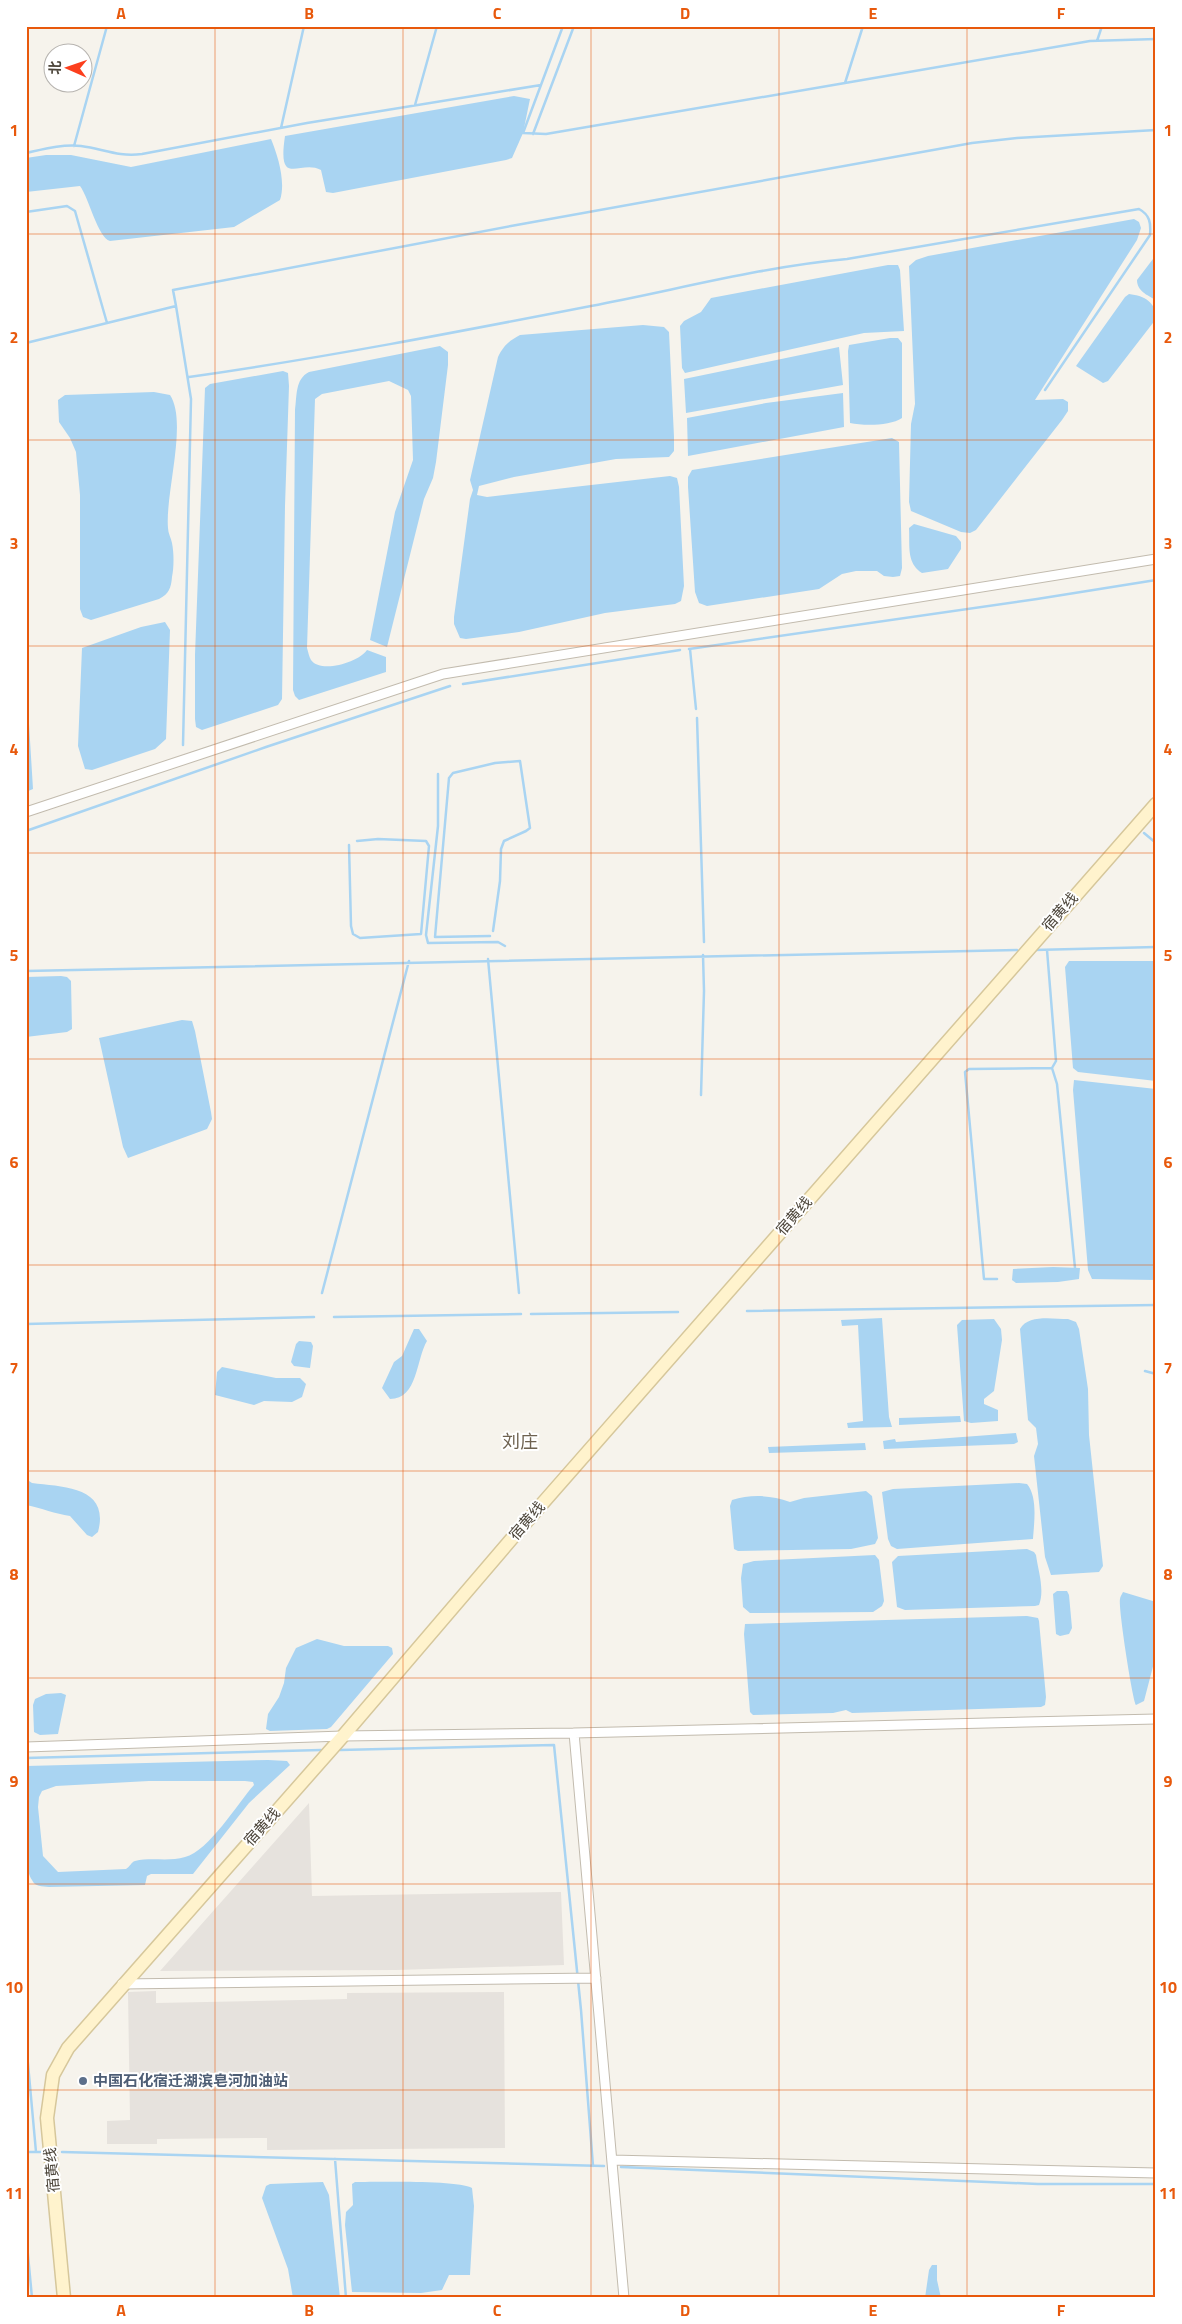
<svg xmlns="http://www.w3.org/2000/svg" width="1182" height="2324" font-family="'Titillium Web','Noto Sans SC',sans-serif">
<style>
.industrial{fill:#e6e2dd}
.water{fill:#a9d4f2;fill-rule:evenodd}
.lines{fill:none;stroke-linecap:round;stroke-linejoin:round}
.stream{stroke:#a9d4f2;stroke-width:2.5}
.minor-casing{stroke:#c2bbae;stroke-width:11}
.secondary-casing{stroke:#d6c79b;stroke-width:15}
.minor{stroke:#fff;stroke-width:9}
.secondary{stroke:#fff3cd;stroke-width:12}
.grid{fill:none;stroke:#e8590c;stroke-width:1;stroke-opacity:0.55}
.service-dot{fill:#5c6f8a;stroke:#fff;stroke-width:2}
.labels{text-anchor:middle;stroke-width:4;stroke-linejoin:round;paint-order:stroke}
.street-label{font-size:15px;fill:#4b4439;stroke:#fff}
.service-label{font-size:15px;font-weight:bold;fill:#4e5e75;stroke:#fff;text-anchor:start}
.quarter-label{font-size:18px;fill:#6e6250;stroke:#fff}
.neatline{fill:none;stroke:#e8590c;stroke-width:2}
.grid-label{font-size:16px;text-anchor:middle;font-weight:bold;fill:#e8590c}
</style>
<rect width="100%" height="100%" fill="#f6f3ec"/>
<path class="industrial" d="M309,1803L312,1896L561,1892L564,1965L396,1970L160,1971Z
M156,1991V2003L347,1999V1993L504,1992L505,2148L267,2150V2138L157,2139V2144H107V2121L130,2120L128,1992Z"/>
<path class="water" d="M514,96L530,99L523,133L512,158L506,160L333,193L326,192L321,170C300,159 277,189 285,136Z
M271,139C278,156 286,182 280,200L234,227L110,241C98,238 89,198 80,186L26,192V158L46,155H71L131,167Z
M1134,219L1139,222L1141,228L1137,240L1035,400L1063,399L1068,402V411L1062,420L976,530L970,533L961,532L911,511L909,502L911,424L915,404L909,266L916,260L928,256Z
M1156,255V300C1147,295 1137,291 1137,280Z
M888,265H898L900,270L904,331L864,333L685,373L682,368L680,326L684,321L701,312L711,298Z
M1129,294C1145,296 1156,302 1156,319L1108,381L1103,383L1076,366L1125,297Z
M643,325L664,327L669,332L674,437V451L669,457L616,459L514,477L479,486L477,495L487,497L670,476L677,478L679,487L684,586L681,601L675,604L605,613L519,632L466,639L460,638L454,624V617L470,499L473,490L470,480L498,357C504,345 509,341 520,335Z
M890,338H898L902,343V418C890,426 864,426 850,423L848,351L849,345Z
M440,346L448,352V365L436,462L433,478L424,499L387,647L370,640L395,512L413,460L411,396L408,390L389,381L322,394L315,399L307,648C308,651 309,657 311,660C321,674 359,662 367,650L386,657V672L299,700L295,696L293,690L295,410C297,396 295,379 309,372Z
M839,347L843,385L686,413L684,379Z
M283,371L288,373L289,386L285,506L282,699L278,705L202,730L196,727L195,719V655L205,388L210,384Z
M154,392L170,395C188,422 165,494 168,528C168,533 171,538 172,543C174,553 174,567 172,577C171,588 169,594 159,599L91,620L83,617L80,609V495L76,452L70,438L59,422L58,400L65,395Z
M843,393L844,427L688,456L687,418L766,403Z
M892,438L899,442L902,568L900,576L893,577L884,576L877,571H856L842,574L819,589L707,606L699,603L695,592L688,487V477L692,470Z
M914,524L956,536L961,542V549L948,569L922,573C906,563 910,545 909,528Z
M165,622L170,630L166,739L155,749L92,770L85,769L78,746L82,648L141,627Z
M26,675L33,789L26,792Z
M1069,961H1156V1081L1078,1072L1073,1068L1065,967Z
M61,976L67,977L71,981L72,1029L67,1032L26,1037V977Z
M182,1020L192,1021L195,1031L211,1112L212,1119L207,1129L128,1158L123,1147L99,1038Z
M1074,1080L1156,1089V1280L1092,1279L1088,1270L1073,1090Z
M1053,1267L1080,1268L1079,1279L1058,1282L1016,1283L1012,1280L1013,1269Z
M882,1318L889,1417L892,1427L848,1428L847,1423L863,1421L858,1325L842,1326L841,1320Z
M994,1319L1001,1329L1002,1340L994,1391L984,1399V1404L998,1410V1421L971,1423L964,1421L957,1325L962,1320Z
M1068,1319L1076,1322L1079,1329L1088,1389L1089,1435L1103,1566L1099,1572L1051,1575L1045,1557L1034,1456L1038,1444L1036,1428L1028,1420L1020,1329C1028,1314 1053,1319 1068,1319Z
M414,1329H419L427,1341C416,1359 418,1399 390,1399L382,1388L394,1362L402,1356Z
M299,1341L311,1342L313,1346L310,1368L294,1366L291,1362L296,1344Z
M222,1367L276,1378H300L306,1384L302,1397L292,1402L264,1401L254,1405L215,1395L217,1372Z
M960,1416L961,1422L899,1425V1418Z
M1016,1433L1018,1442L1014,1444L884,1449L883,1441L895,1439L896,1442Z
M865,1443L866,1450L769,1453L768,1447Z
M26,1479L32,1483C65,1487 110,1487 98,1532L92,1537L87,1535L70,1516C55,1514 42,1508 26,1505Z
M1019,1483L1027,1484C1038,1497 1034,1523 1033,1539L897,1549L891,1546L888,1539L882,1492L893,1489Z
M866,1491L872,1496L878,1538L875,1544L851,1549L738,1551L734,1549L730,1506L732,1500C751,1494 771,1495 790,1502L804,1498Z
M1027,1549L1034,1552L1036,1555C1038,1570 1045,1590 1039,1605L1035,1606L905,1610L897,1607L892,1562L898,1556Z
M875,1555L879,1560L884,1601L882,1606L873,1612L750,1613L743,1607L741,1578L743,1564L754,1561Z
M1057,1591H1067L1069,1595L1072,1628L1069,1634L1060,1636L1056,1634L1053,1594Z
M1123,1592L1156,1602V1655L1144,1701L1136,1705C1132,1697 1118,1606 1120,1599C1120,1597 1122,1594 1123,1592Z
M1027,1616L1038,1618L1039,1621L1046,1697L1045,1705L1041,1707L852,1713L846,1710L833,1713L753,1715L750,1712L744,1634L745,1624Z
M317,1639L344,1646H388L392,1648L393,1654L331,1727L327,1729L270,1731L266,1729L268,1714L279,1697L284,1683L286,1668L296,1648Z
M61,1693L66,1695L58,1734L40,1735L34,1732L33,1705L35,1699L46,1694Z
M268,1760L287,1761L290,1765L249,1803L193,1874H151L147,1876L145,1885L49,1887C42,1886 35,1887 32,1880C20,1862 26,1791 26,1766ZM149,1781H245L253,1782L254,1785C237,1804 209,1851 185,1857C169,1862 151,1857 135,1861C131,1862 130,1867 126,1869L58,1872L43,1856L38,1807L39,1797L42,1791L56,1786Z
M323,2182L329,2195L340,2298H293L288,2269L262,2198L266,2186L270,2184Z
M355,2182C375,2182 459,2180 472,2188L474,2206L470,2275H449L442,2290L421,2293L352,2292L345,2225L346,2212L353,2205L352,2184Z
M932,2265H937V2280L941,2298H925L929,2270Z"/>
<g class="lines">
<path class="stream" d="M563,26L523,133L546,134L845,83L863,26
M1097,41L1102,26
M845,83L1090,41L1156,39
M415,105L437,26
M281,128L304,26
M533,134L574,26
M74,146L107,26
M26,153C44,149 62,144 81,146C104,149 117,157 142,154L307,123L541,85
M26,212L67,206L75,211L107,323
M176,306L173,290L511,226L972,143L1017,138L1156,130
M26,343L176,306L191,399L183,745
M189,377C323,358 457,332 591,306C676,290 760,267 847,259L1139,209C1150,215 1151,223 1150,235L1045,390
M689,649L1037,599L1156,580
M690,649L696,709
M463,684L680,650
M697,718L704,942
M438,774V826L426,935L428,943L498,942L505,946
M26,831L266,747L450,686
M1144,833L1156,843
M349,845L351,926L353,934L360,938L421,934L429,846L426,841L378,839L357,841
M490,936L435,937L449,778L453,773L495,763L520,761L530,828L526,831L504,841L501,849L500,881L493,931
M1034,950L1156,947
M1047,950L1056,1061L1052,1068
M488,959L519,1293
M26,971L1017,950
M701,1095L704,991L703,955
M997,1279H984L965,1072L969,1069L1052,1068L1057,1084L1075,1268
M322,1293L409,961
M747,1311L1156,1305
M531,1314L678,1312
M334,1317L521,1314
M26,1324L314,1317
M1145,1371L1156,1374
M340,1750L554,1745L581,2010L593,2166
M26,1758L321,1750
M26,2042L36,2152
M26,2152H46
M62,2152L604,2166
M335,2159L346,2298
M621,2167L1038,2184H1156
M26,2234L32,2298"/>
<g class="minor-casing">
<path id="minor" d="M26,812L443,674L1156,559
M574,1733L1156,1719
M26,1747L343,1736L574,1733L624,2298
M122,1984L596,1978
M612,2160L1156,2173"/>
</g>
<g class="secondary-casing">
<path id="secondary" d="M64,2298L47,2118L53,2075L68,2048L343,1736L520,1529L1156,804"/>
</g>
<use href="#minor" class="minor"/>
<use href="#secondary" class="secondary"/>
</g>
<path class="grid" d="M215,26V2298M403,26V2298M591,26V2298M779,26V2298M967,26V2298M26,234H1156M26,440H1156M26,646H1156M26,853H1156M26,1059H1156M26,1265H1156M26,1471H1156M26,1678H1156M26,1884H1156M26,2090H1156"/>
<circle class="service-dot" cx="83" cy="2081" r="5"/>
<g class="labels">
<g class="street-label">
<text transform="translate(1060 912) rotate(-49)" y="5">宿黄线</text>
<text transform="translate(794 1216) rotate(-49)" y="5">宿黄线</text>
<text transform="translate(527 1521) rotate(-49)" y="5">宿黄线</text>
<text transform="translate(262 1827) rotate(-48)" y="5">宿黄线</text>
<text transform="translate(52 2170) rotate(-95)" y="5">宿黄线</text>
</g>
<g class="service-label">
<text x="93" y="2086">中国石化宿迁湖滨皂河加油站</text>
</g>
<g class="quarter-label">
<text x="520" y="1448">刘庄</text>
</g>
</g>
<rect width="1182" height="2324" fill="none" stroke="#ffffff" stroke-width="55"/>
<g transform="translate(68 68) rotate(272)"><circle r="24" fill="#ffffff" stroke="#b7b4b0"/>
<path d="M0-4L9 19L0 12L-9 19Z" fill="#fc3f1d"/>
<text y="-8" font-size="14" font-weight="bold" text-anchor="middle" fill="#4b4439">北</text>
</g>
<rect x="28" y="28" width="1126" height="2268" class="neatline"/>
<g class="grid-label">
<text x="121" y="19">A</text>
<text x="309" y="19">B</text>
<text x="497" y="19">C</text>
<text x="685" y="19">D</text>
<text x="873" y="19">E</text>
<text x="1061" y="19">F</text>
<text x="14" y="136">1</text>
<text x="1168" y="136">1</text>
<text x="14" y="343">2</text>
<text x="1168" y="343">2</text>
<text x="14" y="549">3</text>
<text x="1168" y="549">3</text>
<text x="14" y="755">4</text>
<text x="1168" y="755">4</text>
<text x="14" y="961">5</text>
<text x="1168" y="961">5</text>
<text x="14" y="1168">6</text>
<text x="1168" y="1168">6</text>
<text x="14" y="1374">7</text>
<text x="1168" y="1374">7</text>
<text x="14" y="1580">8</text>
<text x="1168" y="1580">8</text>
<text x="14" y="1787">9</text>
<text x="1168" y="1787">9</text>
<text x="14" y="1993">10</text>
<text x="1168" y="1993">10</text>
<text x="14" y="2199">11</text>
<text x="1168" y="2199">11</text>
<text x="121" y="2316">A</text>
<text x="309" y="2316">B</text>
<text x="497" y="2316">C</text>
<text x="685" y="2316">D</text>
<text x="873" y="2316">E</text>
<text x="1061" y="2316">F</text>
</g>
</svg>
